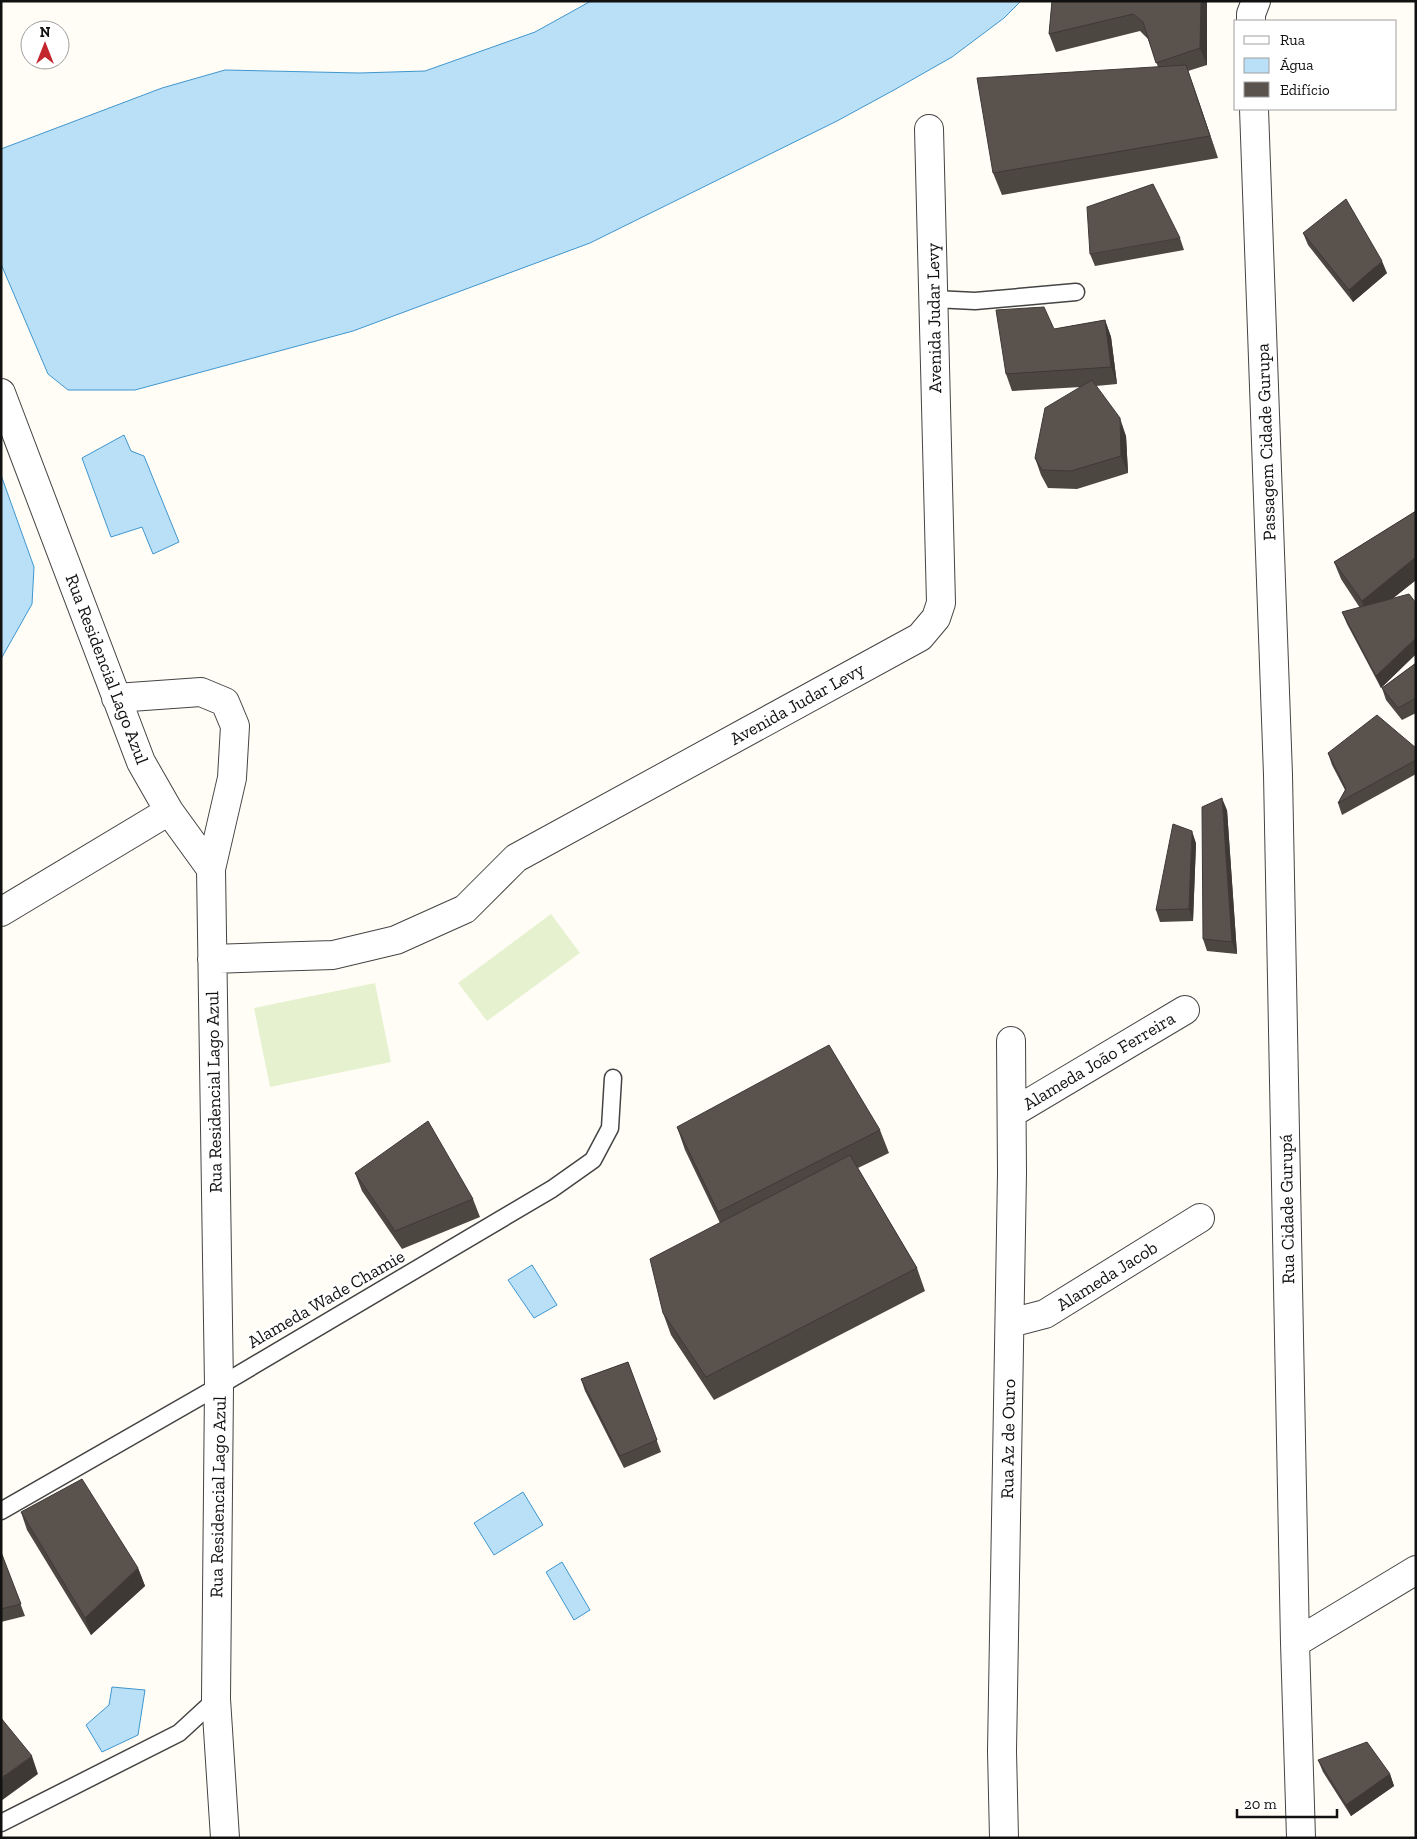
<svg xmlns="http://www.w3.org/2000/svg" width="1417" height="1839" font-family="'Zilla Slab',serif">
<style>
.pitch{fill:#e6f2cf}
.water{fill:#b9e0f7;stroke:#3f96cf}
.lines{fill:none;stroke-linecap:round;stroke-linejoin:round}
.lane-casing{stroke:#444;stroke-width:19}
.street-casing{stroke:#444;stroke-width:30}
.lane{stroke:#fff;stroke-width:16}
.street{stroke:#fff;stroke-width:28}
.wall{fill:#4d4742}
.shaded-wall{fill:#3f3936}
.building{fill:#5a524d;stroke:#3f3936}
.labels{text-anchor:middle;stroke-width:5;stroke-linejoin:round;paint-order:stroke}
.street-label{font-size:18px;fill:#111;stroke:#fff}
</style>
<rect width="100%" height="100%" fill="#fffdf5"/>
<path class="pitch" d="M551,914L580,953L487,1021L458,983Z
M375,983L391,1062L270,1087L254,1008Z"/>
<path class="water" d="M591,1H1021L1004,18L952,57L894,90L837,121L590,243L353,331L135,390H68L48,374L1,264V149L162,88L225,70L359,73L425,71L535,32Z
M124,435L131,451L144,456L179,542L153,554L142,527L111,537L82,458Z
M1,475L34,567L32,604L1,659Z
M532,1265L557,1305L534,1318L508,1280Z
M523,1492L543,1525L494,1555L474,1523Z
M562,1562L590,1610L574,1620L546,1572Z
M112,1687L145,1690L138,1735L102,1752L86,1725L109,1705Z"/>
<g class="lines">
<g class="lane-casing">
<path id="lane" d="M934,299L975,301L1076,292
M1,1511L219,1386L552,1189L593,1160L610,1128L613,1078
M1,1823L179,1733L216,1699"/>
</g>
<g class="street-casing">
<path id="street" d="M1251,21V14L1256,1
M1254,109L1278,775L1295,1643L1301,1838
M1,393L141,762L169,811L211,869L219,1386L216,1699L225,1838
M116,698L201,692L225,702L235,726L232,778L211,869
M1,912L169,811
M212,959L333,955L396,940L465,909L516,858L920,637L936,618L941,603L929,129
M1012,1113L1185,1010
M1010,1323L1045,1314L1200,1218
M1295,1643L1416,1570
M1004,1838L1002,1751L1012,1173L1011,1041"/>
</g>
<use href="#lane" class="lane"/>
<use href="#street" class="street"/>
</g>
<path class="wall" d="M1052,1H1207V65L1188,71L1218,158L1002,195L993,173L1158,67L1148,39L1140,31L1056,52L1049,34Z
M1303,233L1387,273L1353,302L1308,245Z
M1180,238L1184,250L1095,266L1090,254Z
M1105,320L1111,337L1117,384L1096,386L1126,436L1128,473L1077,489L1048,488L1041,475L1035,458L1081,387L1012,391L1006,374L1054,329Z
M1416,511V580L1392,599L1416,603V654L1381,688L1347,624L1342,612L1360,608L1341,579L1334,562Z
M1416,663V713L1402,720L1386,700L1382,688Z
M1416,748V774L1342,815L1338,803L1345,790L1332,765L1328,753Z
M1227,810L1237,954L1207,951L1203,939Z
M1196,843L1193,921L1160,922L1156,910Z
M677,1127L880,1130L889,1153L858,1168L917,1268L925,1291L714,1400L671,1335L663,1313L720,1223L685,1150Z
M355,1173L473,1199L480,1217L402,1249L362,1191Z
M628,1362L661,1452L624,1468L585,1391L581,1379Z
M21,1512L138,1568L145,1586L91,1635L27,1530Z
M1,1552L25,1616L1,1622Z
M1318,1760L1390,1774L1394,1786L1351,1816L1323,1772Z"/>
<path class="shaded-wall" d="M1201,1H1207V65L1200,48Z
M1186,65L1194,87L1218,158L1210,136Z
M1382,261L1387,273L1353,302L1349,290Z
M1105,320L1111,337L1117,384L1111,367Z
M1120,418L1126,436L1128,473L1121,456Z
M1416,557V580L1368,618L1362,601Z
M1416,638V654L1381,688L1376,676Z
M1222,798L1227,810L1237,954L1232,942Z
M1192,831L1196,843L1193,921L1189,909Z
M138,1568L145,1586L91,1635L85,1618Z
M32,1756L38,1774L1,1801V1778Z
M1390,1774L1394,1786L1351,1816L1346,1805Z"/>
<path class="building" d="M1052,1H1201L1200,48L1156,63L1143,22L1133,14L1049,34Z
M1186,65L1210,136L993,173L977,78Z
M1153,184L1180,238L1090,254L1087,207Z
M1346,199L1382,261L1349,290L1303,233Z
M1044,307L1054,329L1105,320L1111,367L1006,374L996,310Z
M1092,380L1120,418L1121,456L1071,471L1042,470L1035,458L1045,408Z
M1416,511V557L1362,601L1334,562Z
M1409,594L1416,603V638L1376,676L1342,612Z
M1416,663V698L1398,708L1382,688Z
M1377,715L1416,748V760L1338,803L1346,789L1328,753Z
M1222,798L1232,942L1203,939L1202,807Z
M1173,824L1192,831L1189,909L1156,910Z
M829,1045L880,1130L718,1212L677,1127Z
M428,1121L473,1199L395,1231L355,1173Z
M850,1155L917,1268L706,1377L663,1313L650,1259Z
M628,1362L657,1440L620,1456L581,1379Z
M82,1479L138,1568L85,1618L21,1512Z
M1,1552L21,1604L1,1609Z
M1,1718L32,1756L1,1778Z
M1367,1742L1390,1774L1346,1805L1318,1760Z"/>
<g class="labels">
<g class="street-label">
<text transform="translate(934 318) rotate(-91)" y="6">Avenida Judar Levy</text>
<text transform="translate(1266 442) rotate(-92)" y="6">Passagem Cidade Gurupa</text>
<text transform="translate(107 669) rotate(69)" y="6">Rua Residencial Lago Azul</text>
<text transform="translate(797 704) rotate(-29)" y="6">Avenida Judar Levy</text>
<text transform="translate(1099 1061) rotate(-31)" y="6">Alameda João Ferreira</text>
<text transform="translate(214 1092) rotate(-91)" y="6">Rua Residencial Lago Azul</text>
<text transform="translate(1287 1209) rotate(-91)" y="6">Rua Cidade Gurupá</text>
<text transform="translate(1107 1276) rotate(-32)" y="6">Alameda Jacob</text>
<text transform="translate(326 1299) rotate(-30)" y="6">Alameda Wade Chamie</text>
<text transform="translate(1008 1439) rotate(-89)" y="6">Rua Az de Ouro</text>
<text transform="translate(218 1497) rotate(-89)" y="6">Rua Residencial Lago Azul</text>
</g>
</g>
<rect width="1417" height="1839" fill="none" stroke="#111111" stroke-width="5"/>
<rect x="1234" y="20" width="162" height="90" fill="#ffffff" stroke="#a0a0a0"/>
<rect x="1244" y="36" width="25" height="8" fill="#ffffff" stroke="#a0a0a0"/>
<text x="1280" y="45" font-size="15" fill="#111111">Rua</text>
<rect x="1244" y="58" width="25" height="15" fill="#b9e0f7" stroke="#a0a0a0"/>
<text x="1280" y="70" font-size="15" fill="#111111">Água</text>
<rect x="1244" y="82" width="25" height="15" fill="#5a524d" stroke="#a0a0a0"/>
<text x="1280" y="95" font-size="15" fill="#111111">Edifício</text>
<g transform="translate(45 45)"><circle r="24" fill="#ffffff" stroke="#a0a0a0"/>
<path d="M0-4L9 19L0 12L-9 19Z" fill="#c4262e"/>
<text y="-8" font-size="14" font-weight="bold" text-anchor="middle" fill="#111111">N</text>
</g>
<path d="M1237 1809v8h100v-8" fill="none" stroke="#111111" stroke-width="2.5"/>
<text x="1244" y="1809" font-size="15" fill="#111111" stroke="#ffffff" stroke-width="4" paint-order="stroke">20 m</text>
</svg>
